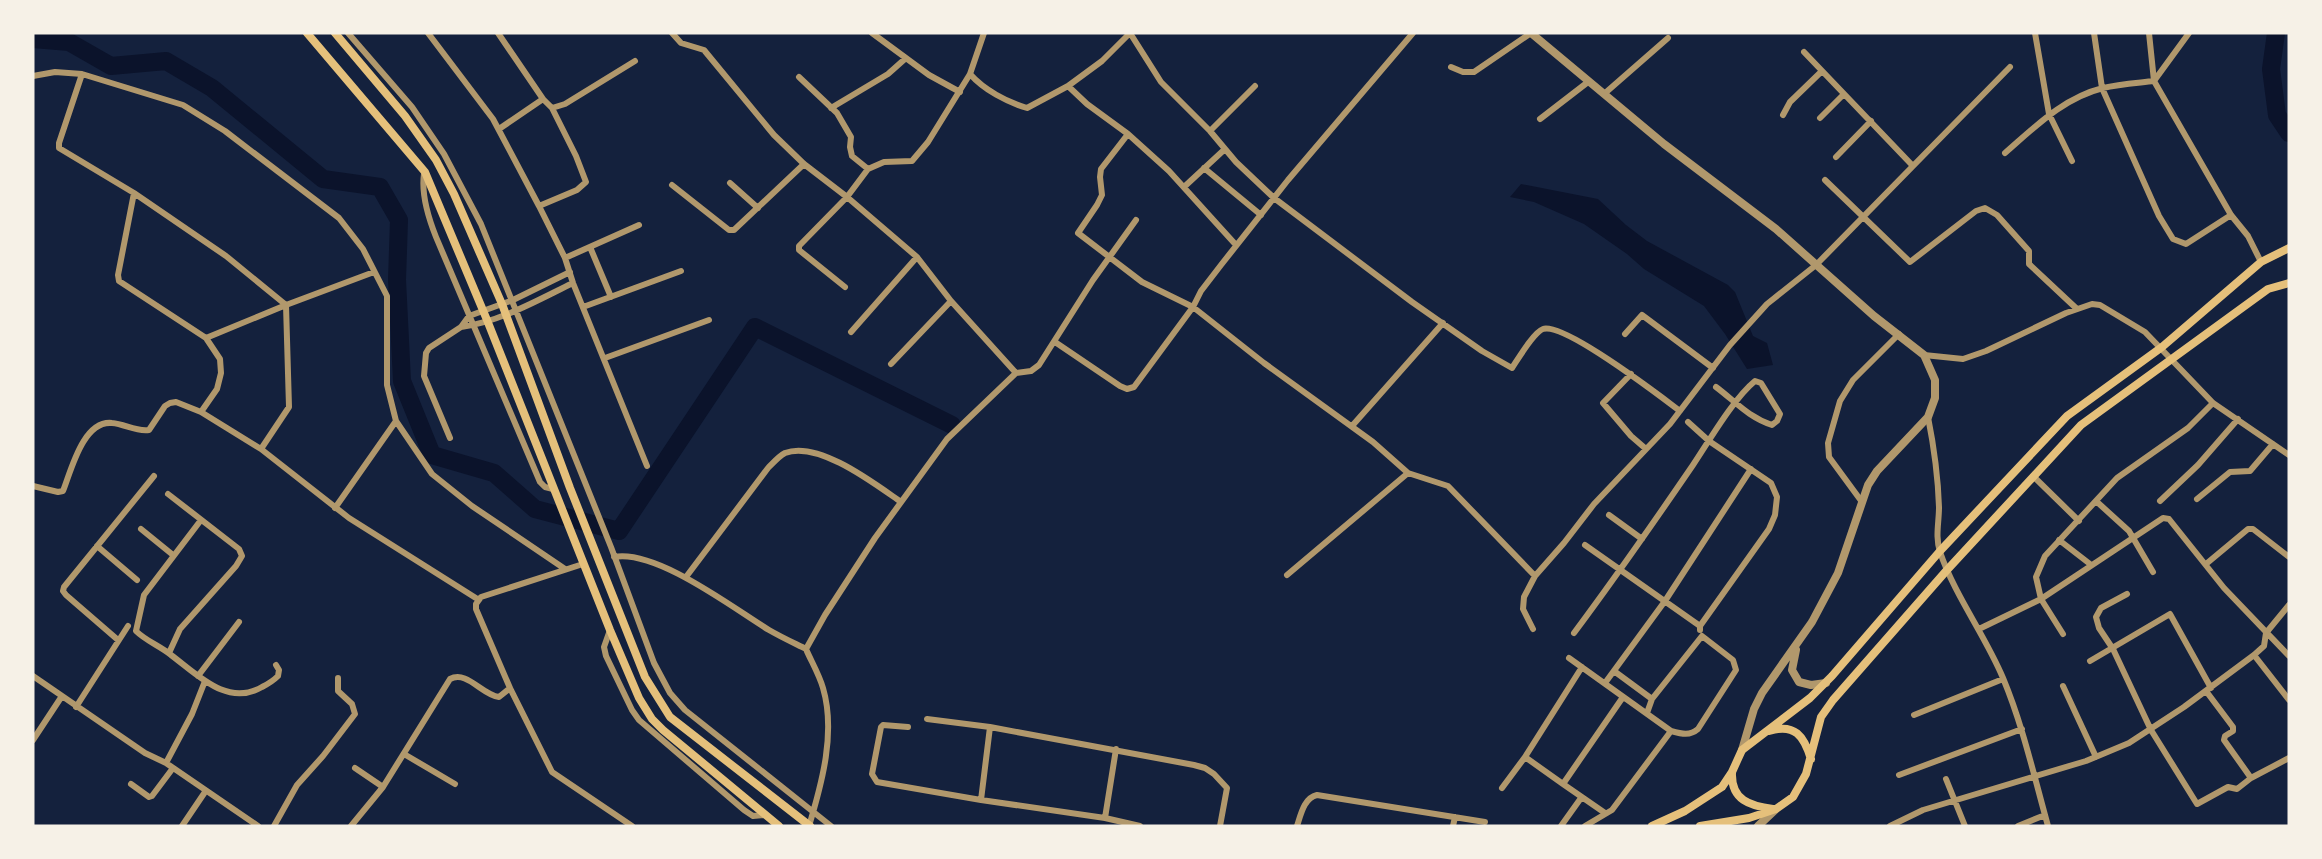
<svg xmlns="http://www.w3.org/2000/svg" width="2322" height="859" font-family="Manrope,sans-serif">
<style>
.water{fill:#0b132b}
.lines{fill:none;stroke-linecap:round;stroke-linejoin:round}
.river{stroke:#0b132b;stroke-width:18}
.minor{stroke:#b1986c;stroke-width:6}
.tertiary{stroke:#b1986c;stroke-width:8}
.secondary{stroke:#e5c07b;stroke-width:8}
</style>
<rect width="100%" height="100%" fill="#14213d"/>
<path class="water" d="M1521,184L1598,199L1626,225L1647,241L1728,285L1735,292L1753,336L1767,343L1773,365L1747,369L1725,334L1704,306L1644,269L1627,254L1584,224L1534,202L1510,197Z"/>
<g class="lines">
<path class="river" d="M2276,33L2271,69L2277,115L2289,133
M33,39L69,42L111,66L166,61L212,88L323,179L380,187L399,220L397,280L402,381L432,455L494,473L535,509L619,531L755,327L952,425"/>
<path class="minor" d="M348,33L412,107L444,154L481,224L611,547L654,663L670,693L685,710L831,826
M428,33L493,119L539,206
M498,33L543,99L552,108
M672,33L681,43L704,50L774,135L804,164L847,197L917,257L951,301L1016,373
M872,33L929,75L960,92
M1130,33L1102,61L1068,86L1087,104L1128,134L1101,169L1100,177L1102,195L1097,205L1078,233L1142,282L1193,307L1264,363L1373,442L1408,473L1448,486L1535,576
M1130,33L1161,82L1210,131L1236,162L1274,198L1412,302L1482,351L1512,368C1518,359 1534,332 1543,329C1564,322 1660,396 1680,411
M2035,33L2049,114L2072,161
M2094,33L2102,88L2159,216L2173,239L2186,244L2231,215
M2189,33L2154,81L2231,215L2248,236L2261,262
M1804,52L1912,165
M635,61L565,104L552,108L576,156L586,182L577,190L539,206L565,258L573,283L647,466
M1451,67L1463,72H1474L1531,33
M82,74L59,143V148L134,193L226,256L286,305L289,407L261,449
M970,74C984,90 1007,102 1027,108L1068,86
M33,76L55,72L82,74L183,105L225,131L339,218L363,249L387,296V385L396,421L432,474L472,506L565,569
M799,77L837,113L851,137L850,147L852,156L868,169
M1604,94L1668,38
M831,108L888,74L906,58
M1783,115L1790,102L1822,71
M1820,118L1844,94
M1540,119L1588,82
M499,129L543,99
M1210,131L1255,86
M1128,134L1169,171L1236,245
M2005,153C2035,127 2063,98 2103,88C2119,84 2137,83 2154,81L2149,33
M1836,157L1871,121
M1204,168L1261,215
M424,174C421,195 428,217 436,237L540,482L545,487L553,489
M1825,180L1910,262L1976,211L1985,208L1997,215L2029,251V264L2077,309
M730,183L758,208
M672,185L729,230H734L804,164
M1184,187L1225,149
M134,193L118,275L119,281L206,338L220,359L221,373L217,389L201,412
M590,247L611,297
M565,258L639,225
M845,287L799,250V246L847,197L868,169L884,162L912,161L928,142L970,74L984,33
M583,307L681,271
M461,327C500,322 538,300 573,283
M851,332L917,257
M1625,334L1642,315L1713,368
M206,338L286,305L374,272
M1055,342L1120,386L1127,389L1134,387L1193,307L1201,291L1221,265L1288,180L1413,33
M1924,355L1963,359L1986,351L2066,313L2092,304L2100,305L2145,332L2213,403L2289,455
M605,358L709,320
M891,364L951,301
M1631,374L1603,403L1631,436L1646,449
M1928,417C1934,447 1938,476 1939,507C1939,523 1935,536 1940,552C1955,596 1985,635 2003,678C2023,726 2034,776 2048,826
M1688,422L1709,441L1771,483L1777,497L1775,515L1769,529L1700,626
M1352,426L1443,323
M450,438L424,376L426,353L429,348L461,327L469,316L513,300L570,272
M2033,476L2079,521
M33,486L58,492L63,491C71,471 83,420 112,423C125,424 136,432 149,430L165,406L170,403L176,402L201,412L261,449L349,518L479,600
M168,494L239,549L242,556L236,566L180,629L169,653
M2197,499L2230,472L2250,471L2273,444
M2096,501L2129,531L2153,572
M2160,501L2198,465L2238,419
M1862,502L1829,457L1828,443L1840,401L1853,380L1899,334
M335,508L396,421
M1609,515L1642,539
M201,520L144,595L136,631C146,641 160,646 171,655C198,675 227,707 262,687C268,684 273,681 278,676L279,670L276,665
M141,529L173,555
M2059,540L2090,564
M1585,545L1700,626V630
M97,546L137,580
M614,557C656,549 733,608 769,630C781,637 794,643 806,649
M2206,564L2248,529H2253L2289,557
M1287,575L1408,473
M686,577L768,468C773,463 779,456 785,453C818,440 875,484 901,502
M2127,594L2101,608L2096,617L2099,628L2113,649L2151,730L2197,804L2228,787L2237,789L2251,778L2289,758
M1533,629L1523,609L1524,597L1535,576L1564,543L1594,504L1670,424L1730,345L1767,304L1816,265L2010,67
M1979,629L2041,599L2163,518L2169,519L2224,588L2289,656
M610,630L604,647L606,656L632,710L639,720L744,810L753,816L765,815
M1574,633C1615,578 1654,522 1693,465C1709,441 1734,398 1755,381L1761,383L1780,414L1777,421L1772,425C1748,417 1736,402 1716,387
M2063,634L2041,599L2036,577L2045,556L2117,478L2188,428L2213,403
M118,640L66,595L63,591L64,587L154,476
M2254,655L2289,700
M1569,658L1671,731L1612,810L1585,826
M2090,661L2170,614L2211,688
M1614,671L1652,699
M33,676L145,753L166,763L258,826
M198,676L239,622
M1605,683L1665,601L1751,469
M2063,686L2096,757
M510,688L552,772L632,826
M2206,691L2233,727V731L2225,736L2224,740L2251,778
M76,707L128,626
M1647,713L1652,699L1702,636L1733,660L1736,670L1698,729C1690,736 1682,734 1671,731
M1914,715L2003,679
M927,719L990,727L1194,765L1205,768L1214,774L1227,788L1220,826
M908,727L883,725L881,727L872,774L877,782L981,800L990,727
M33,740L62,696
M1116,749L1105,818L1140,826
M404,754L455,784
M1525,757L1563,784L1623,697
M166,763L192,714L205,681
M355,768L383,787
M1899,775L2022,729
M1946,779L1965,826
M131,784L149,797L152,796L173,768
M1563,784L1605,813
M1502,788L1525,757L1582,667
M981,800L1105,818
M182,826L205,792
M274,826L297,785L323,756L355,714L352,704L338,691V678
M351,826L383,787L450,679C467,670 482,695 499,697L510,688L476,609V604L481,597L583,564
M809,826C822,783 836,732 823,688C819,674 811,661 806,649L825,615L875,538L947,439L1016,373L1031,371L1039,365L1093,280L1136,220
M1297,826C1301,814 1304,798 1317,795L1485,822
M1453,826L1455,817
M1561,826L1581,798
M1890,826L1923,810L2086,761L2129,743L2184,707L2254,655L2264,646L2266,633L2289,605
M2018,826L2045,815"/>
<path class="tertiary" d="M1531,33L1664,144L1776,229L1874,316L1924,355L1935,380V398L1928,417L1877,471L1868,485L1838,573L1812,622L1762,693L1754,709L1742,750
M1796,650L1792,670L1799,682L1811,685L1826,683
M1758,826L1775,810"/>
<path class="secondary" d="M307,33L425,172L487,320L610,630L639,698L652,719L663,730L779,826
M335,33L405,116L436,160L454,194L502,304L570,488L645,677L670,717L810,826
M1769,731C1795,723 1804,736 1811,759
M1732,773C1731,800 1750,806 1773,809
M1652,826L1685,811L1722,787L1732,772L1742,750L1810,698L1832,676L1940,551L2067,416L2162,347L2261,262L2289,248
M1700,826L1749,818L1776,809L1793,797L1806,774L1821,717L1833,700L1947,570L2081,425L2268,289L2289,283"/>
</g>
<rect width="2322" height="859" fill="none" stroke="#f6f1e7" stroke-width="69"/>
</svg>
